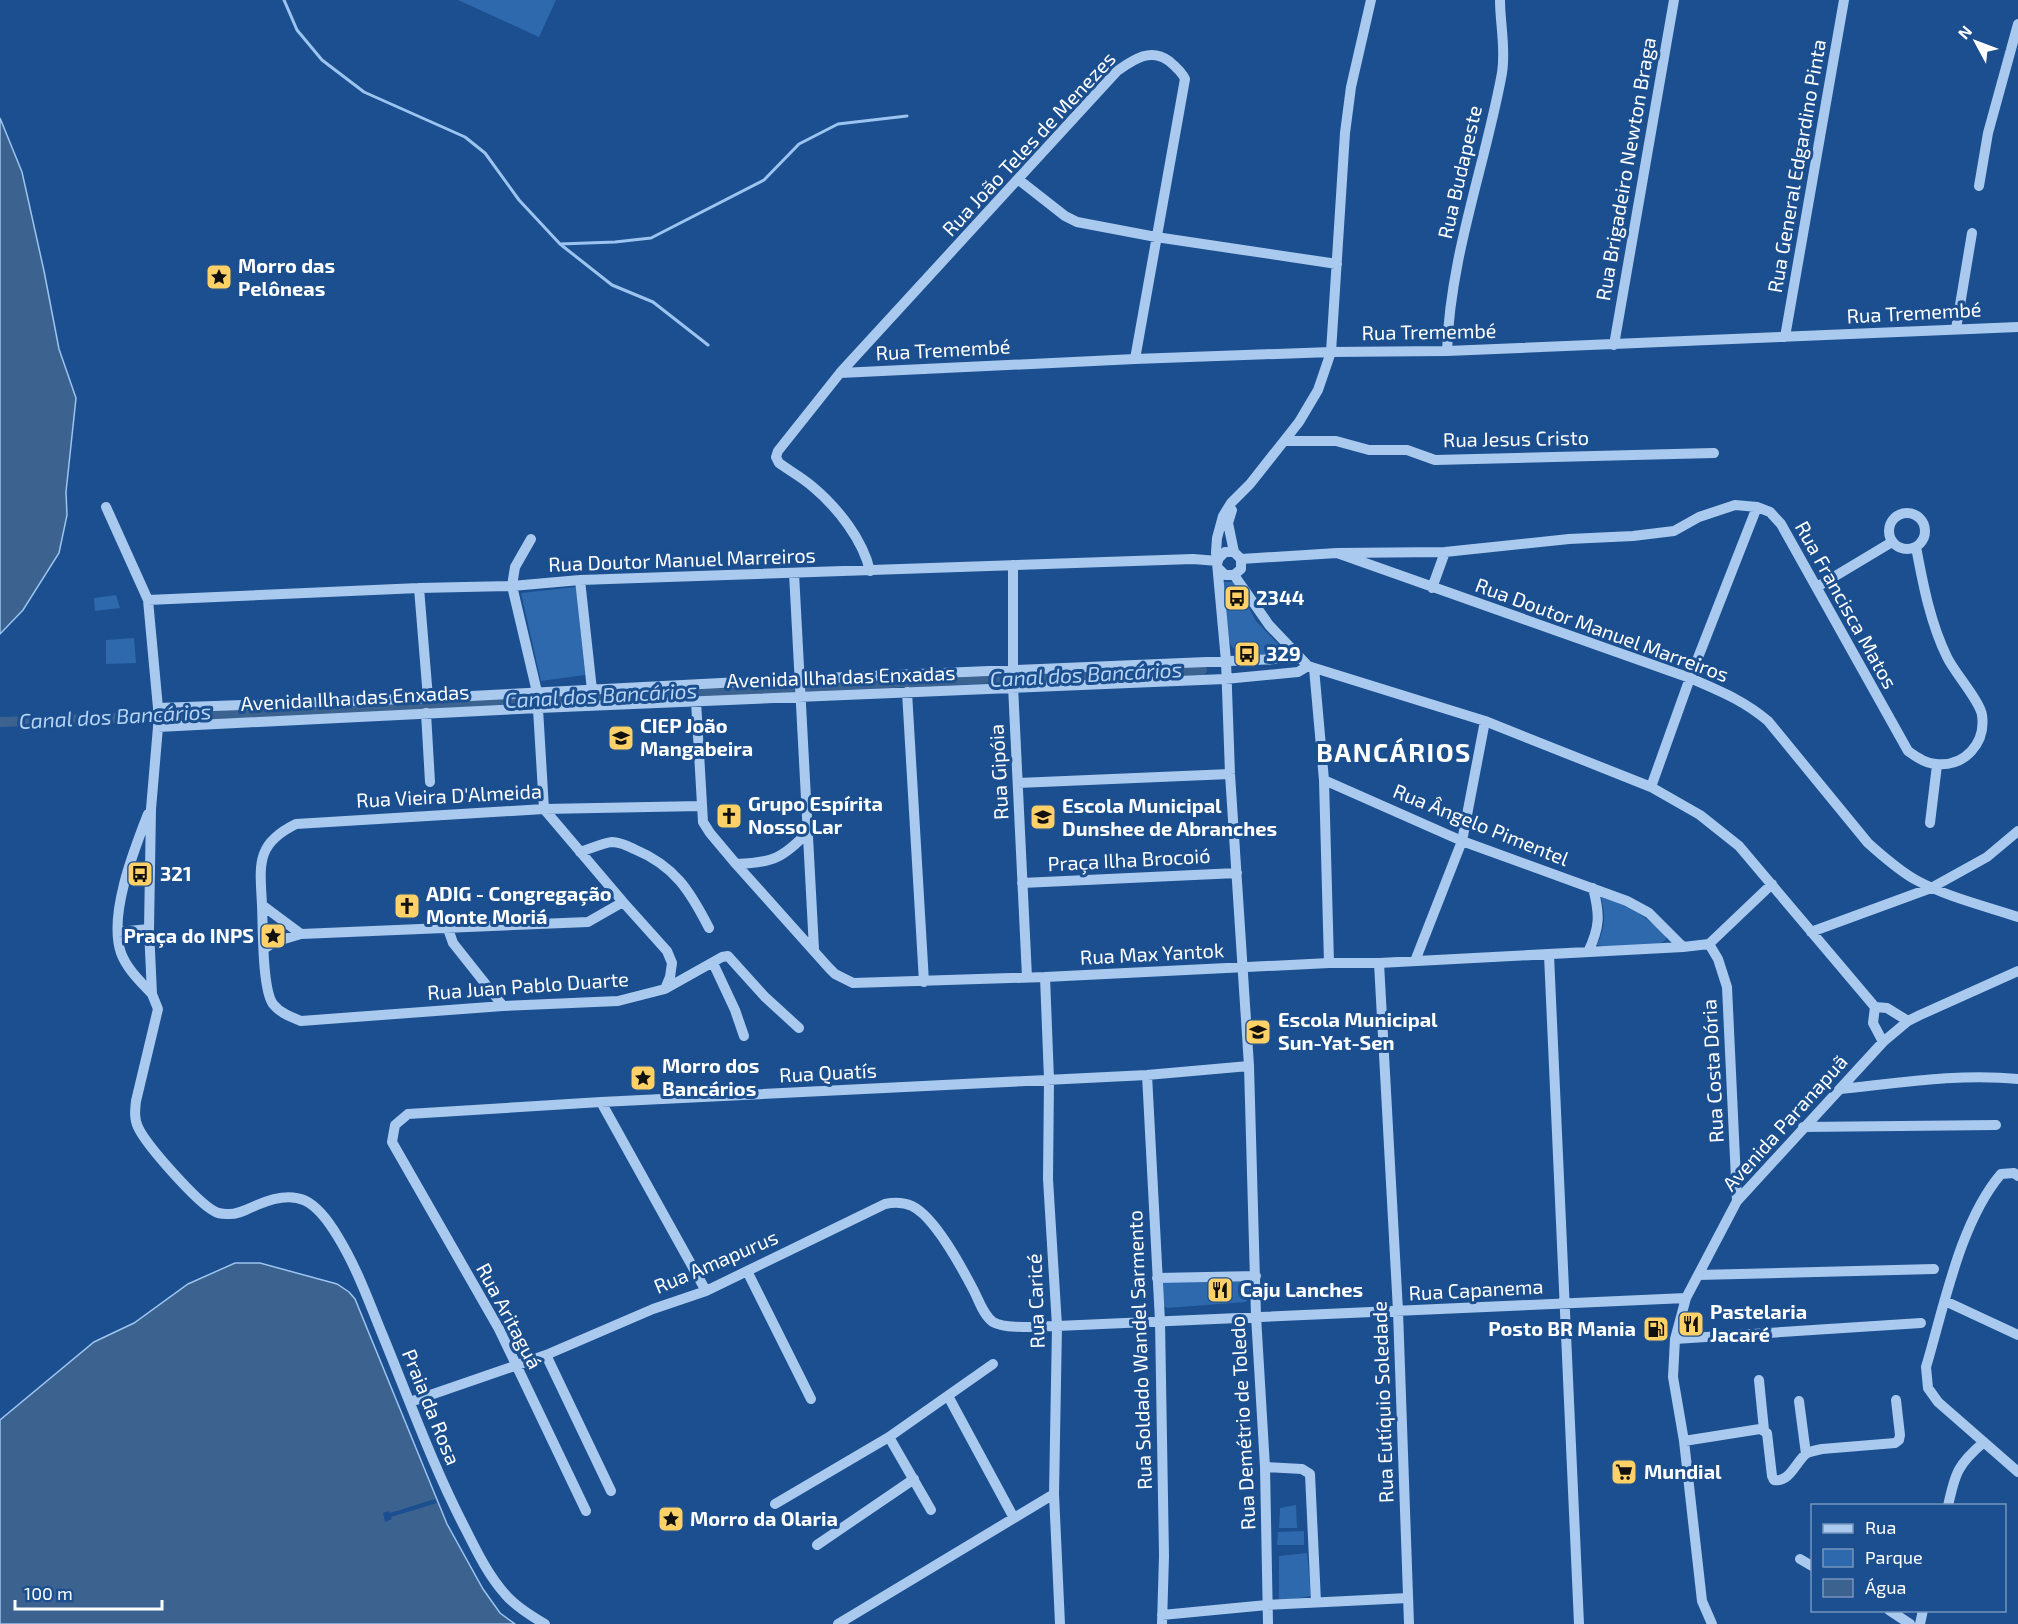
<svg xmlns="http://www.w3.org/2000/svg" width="2018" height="1624" font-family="'Exo 2',sans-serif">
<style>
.green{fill:#2e69ad}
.water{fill:#3c6290;stroke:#9cc4f0;stroke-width:1.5}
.pier{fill:#1b4f8f}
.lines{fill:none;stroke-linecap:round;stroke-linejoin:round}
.stream{stroke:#9cc4f0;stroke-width:3}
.canal{stroke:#3c6290;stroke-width:10}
.minor{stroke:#a9c9ee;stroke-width:10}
.labels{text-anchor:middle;stroke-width:6;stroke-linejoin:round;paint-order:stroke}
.street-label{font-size:20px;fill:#fff;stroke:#1b4f8f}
.poi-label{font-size:20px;font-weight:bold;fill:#fff;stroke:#1b4f8f;text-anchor:start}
.water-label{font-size:21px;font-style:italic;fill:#b5d3f5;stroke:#1b4f8f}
.district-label{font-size:26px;font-weight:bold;letter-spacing:1.5px;fill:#fff;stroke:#1b4f8f}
</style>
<rect width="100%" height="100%" fill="#1b4f8f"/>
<path class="green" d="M458,0H556L539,37Z
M1224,582H1235L1256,621L1281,647L1279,653C1263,658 1236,659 1229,641Z
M576,587L585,675L541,681L521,593Z
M116,595L120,608L95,611L94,598Z
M134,638L136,663L106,664V640Z
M1600,894C1625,901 1644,917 1665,933L1666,940C1652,950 1613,948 1597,945C1606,925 1606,915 1600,894Z
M1249,1280V1299L1245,1302L1167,1308L1162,1305V1282Z
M1296,1505L1297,1528H1279L1280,1508Z
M1304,1531V1545H1277L1278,1532Z
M1307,1553L1311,1596L1279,1601V1556Z"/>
<path class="water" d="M0,118L22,172L44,271L59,349L76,398L66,492L67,515L59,553L23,610L0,634Z
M235,1263H260L337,1284L349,1292L355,1299L447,1524L483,1589L500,1613L515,1624H0V1420L94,1342L134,1323L188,1284Z"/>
<path class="pier" d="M435,1499L437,1503L391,1517L392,1519L385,1522L383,1513L389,1511L390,1513Z"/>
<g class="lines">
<path class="stream" d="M284,0L297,30L322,60L364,92L465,137L485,153L519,200L560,244L612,285L653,302L708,345
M560,244L615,242L651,238L764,180L799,144L838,124L907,116"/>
<path class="canal" d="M0,722C401,710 801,684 1202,670"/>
<path class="minor" d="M1019,180L1065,216L1077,222L1156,237L1337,264
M1979,186L1988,133L2018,24
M1956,329L1972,233
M1785,337L1844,0
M1614,345L1674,0
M1447,351C1450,256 1485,166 1502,73C1506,48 1500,24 1500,0
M840,373L1135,359L1331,352L1447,351L2018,327
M1285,441H1336L1369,450H1407L1435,460L1714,453
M106,507L148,600L158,708V727L151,809L149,929L152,994L158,1009L136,1101C135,1110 134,1119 138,1127C146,1145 197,1202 214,1211C217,1213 223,1214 227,1214C237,1215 248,1209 257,1205C298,1187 316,1200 338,1237C357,1268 369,1302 383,1336C410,1402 434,1469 467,1532C478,1554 489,1576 505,1594C515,1606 531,1616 545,1624
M1232,510L1228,523L1234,552
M1889 531a18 18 0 1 1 36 0a18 18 0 1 1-36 0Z
M531,539L515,567L512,586L537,692L544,809L623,902L667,951L672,963L670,977L665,989
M1337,553L1445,552L1569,539L1633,536L1674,531L1699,517L1735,505L1757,507L1770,512L1781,524L1908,751C1916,757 1926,764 1936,764C1965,767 1986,743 1982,715C1980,701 1954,672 1947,657C1930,622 1923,584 1916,547
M1241,559L1337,553L1690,678C1720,691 1743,700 1768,721L1868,843C1883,856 1898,870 1916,880C1947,897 1985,906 2018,917
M1013,565V686L1027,977
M1218,568L1225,575H1234L1241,569V559L1234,552H1225L1218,559
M870,571C863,540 838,508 813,487C803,478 790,471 779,463L776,457L778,451L840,373L1117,71C1133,60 1150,47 1169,61C1175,66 1182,72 1185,79L1135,359
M794,573L814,949
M1234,575L1269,625L1308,666L1485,721L1651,787L1700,815L1739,846L1875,1007
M580,580L592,690
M1817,587L1892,542
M419,588L428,698
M1432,588L1445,552
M148,600L419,588L512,586L580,580L1193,559L1218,561
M1314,668L1324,780L1329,963
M907,692L924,982
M696,701L703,822L710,833L736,864L829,968L835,974L853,983L1045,977L1329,963H1379L1683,947L1709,944L1772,884
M158,708L431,698L800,679L1299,658
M426,713L430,782
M158,727L539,708L1225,679L1298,672L1308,666
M1324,780L1462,841L1627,901L1649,913L1683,947
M1018,783L1230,774
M1651,787L1690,678L1757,507
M148,814C134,850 108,915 121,953C127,969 140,981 152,994
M1930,823L1937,765
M580,852C590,849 602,843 612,842C619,842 628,846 634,849C675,866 690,891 709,928
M736,864C773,863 783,858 809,831
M1022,883L1237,873
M262,905C263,925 262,989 273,1004C280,1013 291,1017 301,1021L503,1006L618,1001L665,989L722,957L728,956L765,997L799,1028
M447,926L453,943L503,1006
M118,932L149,929
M1811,932L1931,888L1987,857L2018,831
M301,934L262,905C260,865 255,844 296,824L544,809L701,806
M1709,944L1718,959L1727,987L1737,1201
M264,949L274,942L301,934L588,922L623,902
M1588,952C1600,927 1600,915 1593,888
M1549,955L1579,1624
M1415,961L1462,841L1485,721
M713,963L735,1010L744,1036
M1379,963L1398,1311L1409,1624
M1045,977L1049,1079L1048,1179L1057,1326L1054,1494L1060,1624
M1875,1007L1887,1008L1908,1021
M1875,1007L1873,1023L1883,1042
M1147,1075L1160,1321L1164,1556L1162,1624
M1841,1089C1899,1083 1960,1073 2018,1079
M601,1102L706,1291
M1803,1127L1996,1125
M2018,1176L2014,1173L2001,1174C1960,1222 1944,1307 1926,1367L1928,1388L1938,1402L2018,1472
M747,1271L811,1399
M1698,1275L1934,1269
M1157,1278L1256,1276
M1945,1301L2018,1335
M1675,1339L1921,1323
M546,1355L611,1491
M1759,1380L1764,1430
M948,1396L1014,1518
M1799,1401L1806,1454
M410,1402L546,1355L653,1309L706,1291L885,1204C895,1202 903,1202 912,1206C935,1217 962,1268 974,1291C979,1301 984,1316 993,1322C1006,1330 1041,1326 1057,1326L1686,1298
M889,1437L931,1510
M1684,1441L1760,1429L1767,1433L1772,1476L1774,1480C1790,1483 1796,1461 1807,1453C1812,1451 1817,1450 1822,1449L1895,1443L1899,1440L1900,1435L1896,1400
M1265,1467L1302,1469L1310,1474L1316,1602
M775,1504L889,1437L993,1364
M1948,1506C1955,1473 1958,1464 1984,1442
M586,1511L499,1329L392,1142L395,1125L408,1114L601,1102L1147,1075L1249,1066
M817,1545L914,1479
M1800,1559L1812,1566
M1889,1610L1910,1624
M1162,1615L1267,1605L1408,1598
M838,1624L1054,1494
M1268,1624L1265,1467L1256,1316L1249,1066L1230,774L1226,661L1216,552L1217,538L1223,516L1231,503L1250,484L1299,422L1318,390L1331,352L1345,133L1351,87L1371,0
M1712,1624L1702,1601L1684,1441L1673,1377L1675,1339L1686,1298L1737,1201L1883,1042L1908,1021L1920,1015L2018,971
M1920,1624L1923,1610"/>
</g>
<defs>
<g id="sight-square" transform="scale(1.35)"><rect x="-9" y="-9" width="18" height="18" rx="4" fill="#ffd166" stroke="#1b4f8f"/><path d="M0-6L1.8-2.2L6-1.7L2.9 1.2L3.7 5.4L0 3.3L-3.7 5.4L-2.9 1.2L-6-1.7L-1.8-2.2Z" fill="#111"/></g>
<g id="bus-square" transform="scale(1.35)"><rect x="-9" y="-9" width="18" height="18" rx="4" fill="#ffd166" stroke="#1b4f8f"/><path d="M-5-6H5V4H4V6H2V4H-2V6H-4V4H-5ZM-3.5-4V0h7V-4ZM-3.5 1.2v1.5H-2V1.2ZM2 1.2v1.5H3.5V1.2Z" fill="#111"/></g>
<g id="school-square" transform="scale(1.35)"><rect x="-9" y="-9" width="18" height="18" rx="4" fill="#ffd166" stroke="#1b4f8f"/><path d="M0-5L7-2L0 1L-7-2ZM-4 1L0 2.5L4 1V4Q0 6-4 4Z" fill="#111"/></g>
<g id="church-square" transform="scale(1.35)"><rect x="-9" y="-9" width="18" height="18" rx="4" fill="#ffd166" stroke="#1b4f8f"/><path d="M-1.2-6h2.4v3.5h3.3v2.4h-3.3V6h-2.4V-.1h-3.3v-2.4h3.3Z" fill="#111"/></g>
<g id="restaurant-square" transform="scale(1.35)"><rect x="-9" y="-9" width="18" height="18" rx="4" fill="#ffd166" stroke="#1b4f8f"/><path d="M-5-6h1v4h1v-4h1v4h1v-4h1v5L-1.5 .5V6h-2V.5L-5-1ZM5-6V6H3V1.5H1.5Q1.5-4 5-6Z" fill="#111"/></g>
<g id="fuel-square" transform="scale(1.35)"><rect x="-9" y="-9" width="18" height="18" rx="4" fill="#ffd166" stroke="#1b4f8f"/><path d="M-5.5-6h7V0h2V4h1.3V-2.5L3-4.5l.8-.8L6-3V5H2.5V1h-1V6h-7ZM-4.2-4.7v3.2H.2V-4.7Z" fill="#111"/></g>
<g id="supermarket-square" transform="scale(1.35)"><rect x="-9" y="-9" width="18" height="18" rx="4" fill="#ffd166" stroke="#1b4f8f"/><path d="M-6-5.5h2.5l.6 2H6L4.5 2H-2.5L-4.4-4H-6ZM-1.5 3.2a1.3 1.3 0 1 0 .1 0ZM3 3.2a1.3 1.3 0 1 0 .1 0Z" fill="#111"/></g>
</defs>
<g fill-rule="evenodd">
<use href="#sight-square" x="219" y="277"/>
<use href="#bus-square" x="1237" y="598"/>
<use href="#bus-square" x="1247" y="654"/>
<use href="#school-square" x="621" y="738"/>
<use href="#church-square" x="729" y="816"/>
<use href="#school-square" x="1043" y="817"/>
<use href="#bus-square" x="140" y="874"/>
<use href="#church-square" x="407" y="906"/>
<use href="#sight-square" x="273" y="936"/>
<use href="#school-square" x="1258" y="1032"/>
<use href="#sight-square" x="643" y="1078"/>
<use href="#restaurant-square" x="1220" y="1290"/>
<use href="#restaurant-square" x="1691" y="1324"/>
<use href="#fuel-square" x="1656" y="1329"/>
<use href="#supermarket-square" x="1624" y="1472"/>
<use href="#sight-square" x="671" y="1519"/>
</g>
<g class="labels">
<g class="street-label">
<text transform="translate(1029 144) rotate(-47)" y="7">Rua João Teles de Menezes</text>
<text transform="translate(1797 166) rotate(-80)" y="7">Rua General Edgardino Pinta</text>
<text transform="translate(1626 169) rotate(-80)" y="7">Rua Brigadeiro Newton Braga</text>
<text transform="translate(1460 172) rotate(-77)" y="7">Rua Budapeste</text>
<text transform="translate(1914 313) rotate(-3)" y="7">Rua Tremembé</text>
<text transform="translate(1429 332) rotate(-1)" y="7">Rua Tremembé</text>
<text transform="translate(943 350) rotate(-3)" y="7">Rua Tremembé</text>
<text transform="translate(1516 439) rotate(-1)" y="7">Rua Jesus Cristo</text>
<text transform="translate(682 560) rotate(-2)" y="7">Rua Doutor Manuel Marreiros</text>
<text transform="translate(1846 605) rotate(61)" y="7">Rua Francisca Matos</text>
<text transform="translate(1602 630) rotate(20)" y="7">Rua Doutor Manuel Marreiros</text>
<text transform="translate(841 677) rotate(-2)" y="7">Avenida Ilha das Enxadas</text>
<text transform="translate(355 698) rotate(-3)" y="7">Avenida Ilha das Enxadas</text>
<text transform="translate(999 772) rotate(-93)" y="7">Rua Gipóia</text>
<text transform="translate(449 796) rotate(-3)" y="7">Rua Vieira D'Almeida</text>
<text transform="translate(1481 825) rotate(22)" y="7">Rua Ângelo Pimentel</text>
<text transform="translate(1129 860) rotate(-3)" y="7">Praça Ilha Brocoió</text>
<text transform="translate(1152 954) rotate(-3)" y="7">Rua Max Yantok</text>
<text transform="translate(528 986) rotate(-4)" y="7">Rua Juan Pablo Duarte</text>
<text transform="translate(1713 1071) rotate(-93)" y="7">Rua Costa Dória</text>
<text transform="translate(828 1073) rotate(-3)" y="7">Rua Quatís</text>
<text transform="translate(1785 1123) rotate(-48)" y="7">Avenida Paranapuã</text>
<text transform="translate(716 1262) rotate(-23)" y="7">Rua Amapurus</text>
<text transform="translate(1476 1290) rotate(-3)" y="7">Rua Capanema</text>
<text transform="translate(1036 1301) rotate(-92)" y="7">Rua Caricé</text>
<text transform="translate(509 1316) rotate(62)" y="7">Rua Aritaguá</text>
<text transform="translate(1140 1350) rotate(-92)" y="7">Rua Soldado Wandel Sarmento</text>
<text transform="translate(1383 1402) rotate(-92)" y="7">Rua Eutíquio Soledade</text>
<text transform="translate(431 1407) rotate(68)" y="7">Praia da Rosa</text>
<text transform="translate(1243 1423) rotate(-93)" y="7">Rua Demétrio de Toledo</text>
</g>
<g class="poi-label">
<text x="238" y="273">Morro das<tspan x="238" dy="23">Pelôneas</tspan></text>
<text x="1256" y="605">2344</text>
<text x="1266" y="661">329</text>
<text x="640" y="733">CIEP João<tspan x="640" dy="23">Mangabeira</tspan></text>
<text x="748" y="811">Grupo Espírita<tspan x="748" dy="23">Nosso Lar</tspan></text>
<text x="1062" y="813">Escola Municipal<tspan x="1062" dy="23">Dunshee de Abranches</tspan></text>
<text x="160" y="881">321</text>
<text x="426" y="901">ADIG - Congregação<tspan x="426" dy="23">Monte Moriá</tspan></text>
<text x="254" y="943" text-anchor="end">Praça do INPS</text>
<text x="1278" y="1027">Escola Municipal<tspan x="1278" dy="23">Sun-Yat-Sen</tspan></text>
<text x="662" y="1073">Morro dos<tspan x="662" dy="23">Bancários</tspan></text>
<text x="1240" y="1297">Caju Lanches</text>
<text x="1710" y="1319">Pastelaria<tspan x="1710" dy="23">Jacaré</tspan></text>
<text x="1636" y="1336" text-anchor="end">Posto BR Mania</text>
<text x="1644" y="1479">Mundial</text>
<text x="690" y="1526">Morro da Olaria</text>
</g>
<g class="water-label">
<text transform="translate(1086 675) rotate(-3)" y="7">Canal dos Bancários</text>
<text transform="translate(601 696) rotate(-3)" y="7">Canal dos Bancários</text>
<text transform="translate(115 717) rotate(-3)" y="7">Canal dos Bancários</text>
</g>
<g class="district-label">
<text x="1394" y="762">BANCÁRIOS</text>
</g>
</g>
<rect x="1811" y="1504" width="195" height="108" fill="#1b4f8f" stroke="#7695bc" stroke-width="1.5"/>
<rect x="1823" y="1524" width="30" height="9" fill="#a9c9ee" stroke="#7695bc" stroke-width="1.5"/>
<text x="1865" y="1534" font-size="18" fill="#ffffff">Rua</text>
<rect x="1823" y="1549" width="30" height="18" fill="#2e69ad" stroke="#7695bc" stroke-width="1.5"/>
<text x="1865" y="1564" font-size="18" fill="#ffffff">Parque</text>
<rect x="1823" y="1579" width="30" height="18" fill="#3c6290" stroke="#7695bc" stroke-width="1.5"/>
<text x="1865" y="1594" font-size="18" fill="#ffffff">Água</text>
<g transform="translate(1976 42) rotate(311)" stroke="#1b4f8f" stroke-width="4.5" paint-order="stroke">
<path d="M0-4.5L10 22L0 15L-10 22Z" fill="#ffffff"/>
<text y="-9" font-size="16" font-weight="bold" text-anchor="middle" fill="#ffffff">N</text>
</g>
<path d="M15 1600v9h147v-9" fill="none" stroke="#ffffff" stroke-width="3"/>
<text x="24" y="1600" font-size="18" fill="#ffffff" stroke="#1b4f8f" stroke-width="4.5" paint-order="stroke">100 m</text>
</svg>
